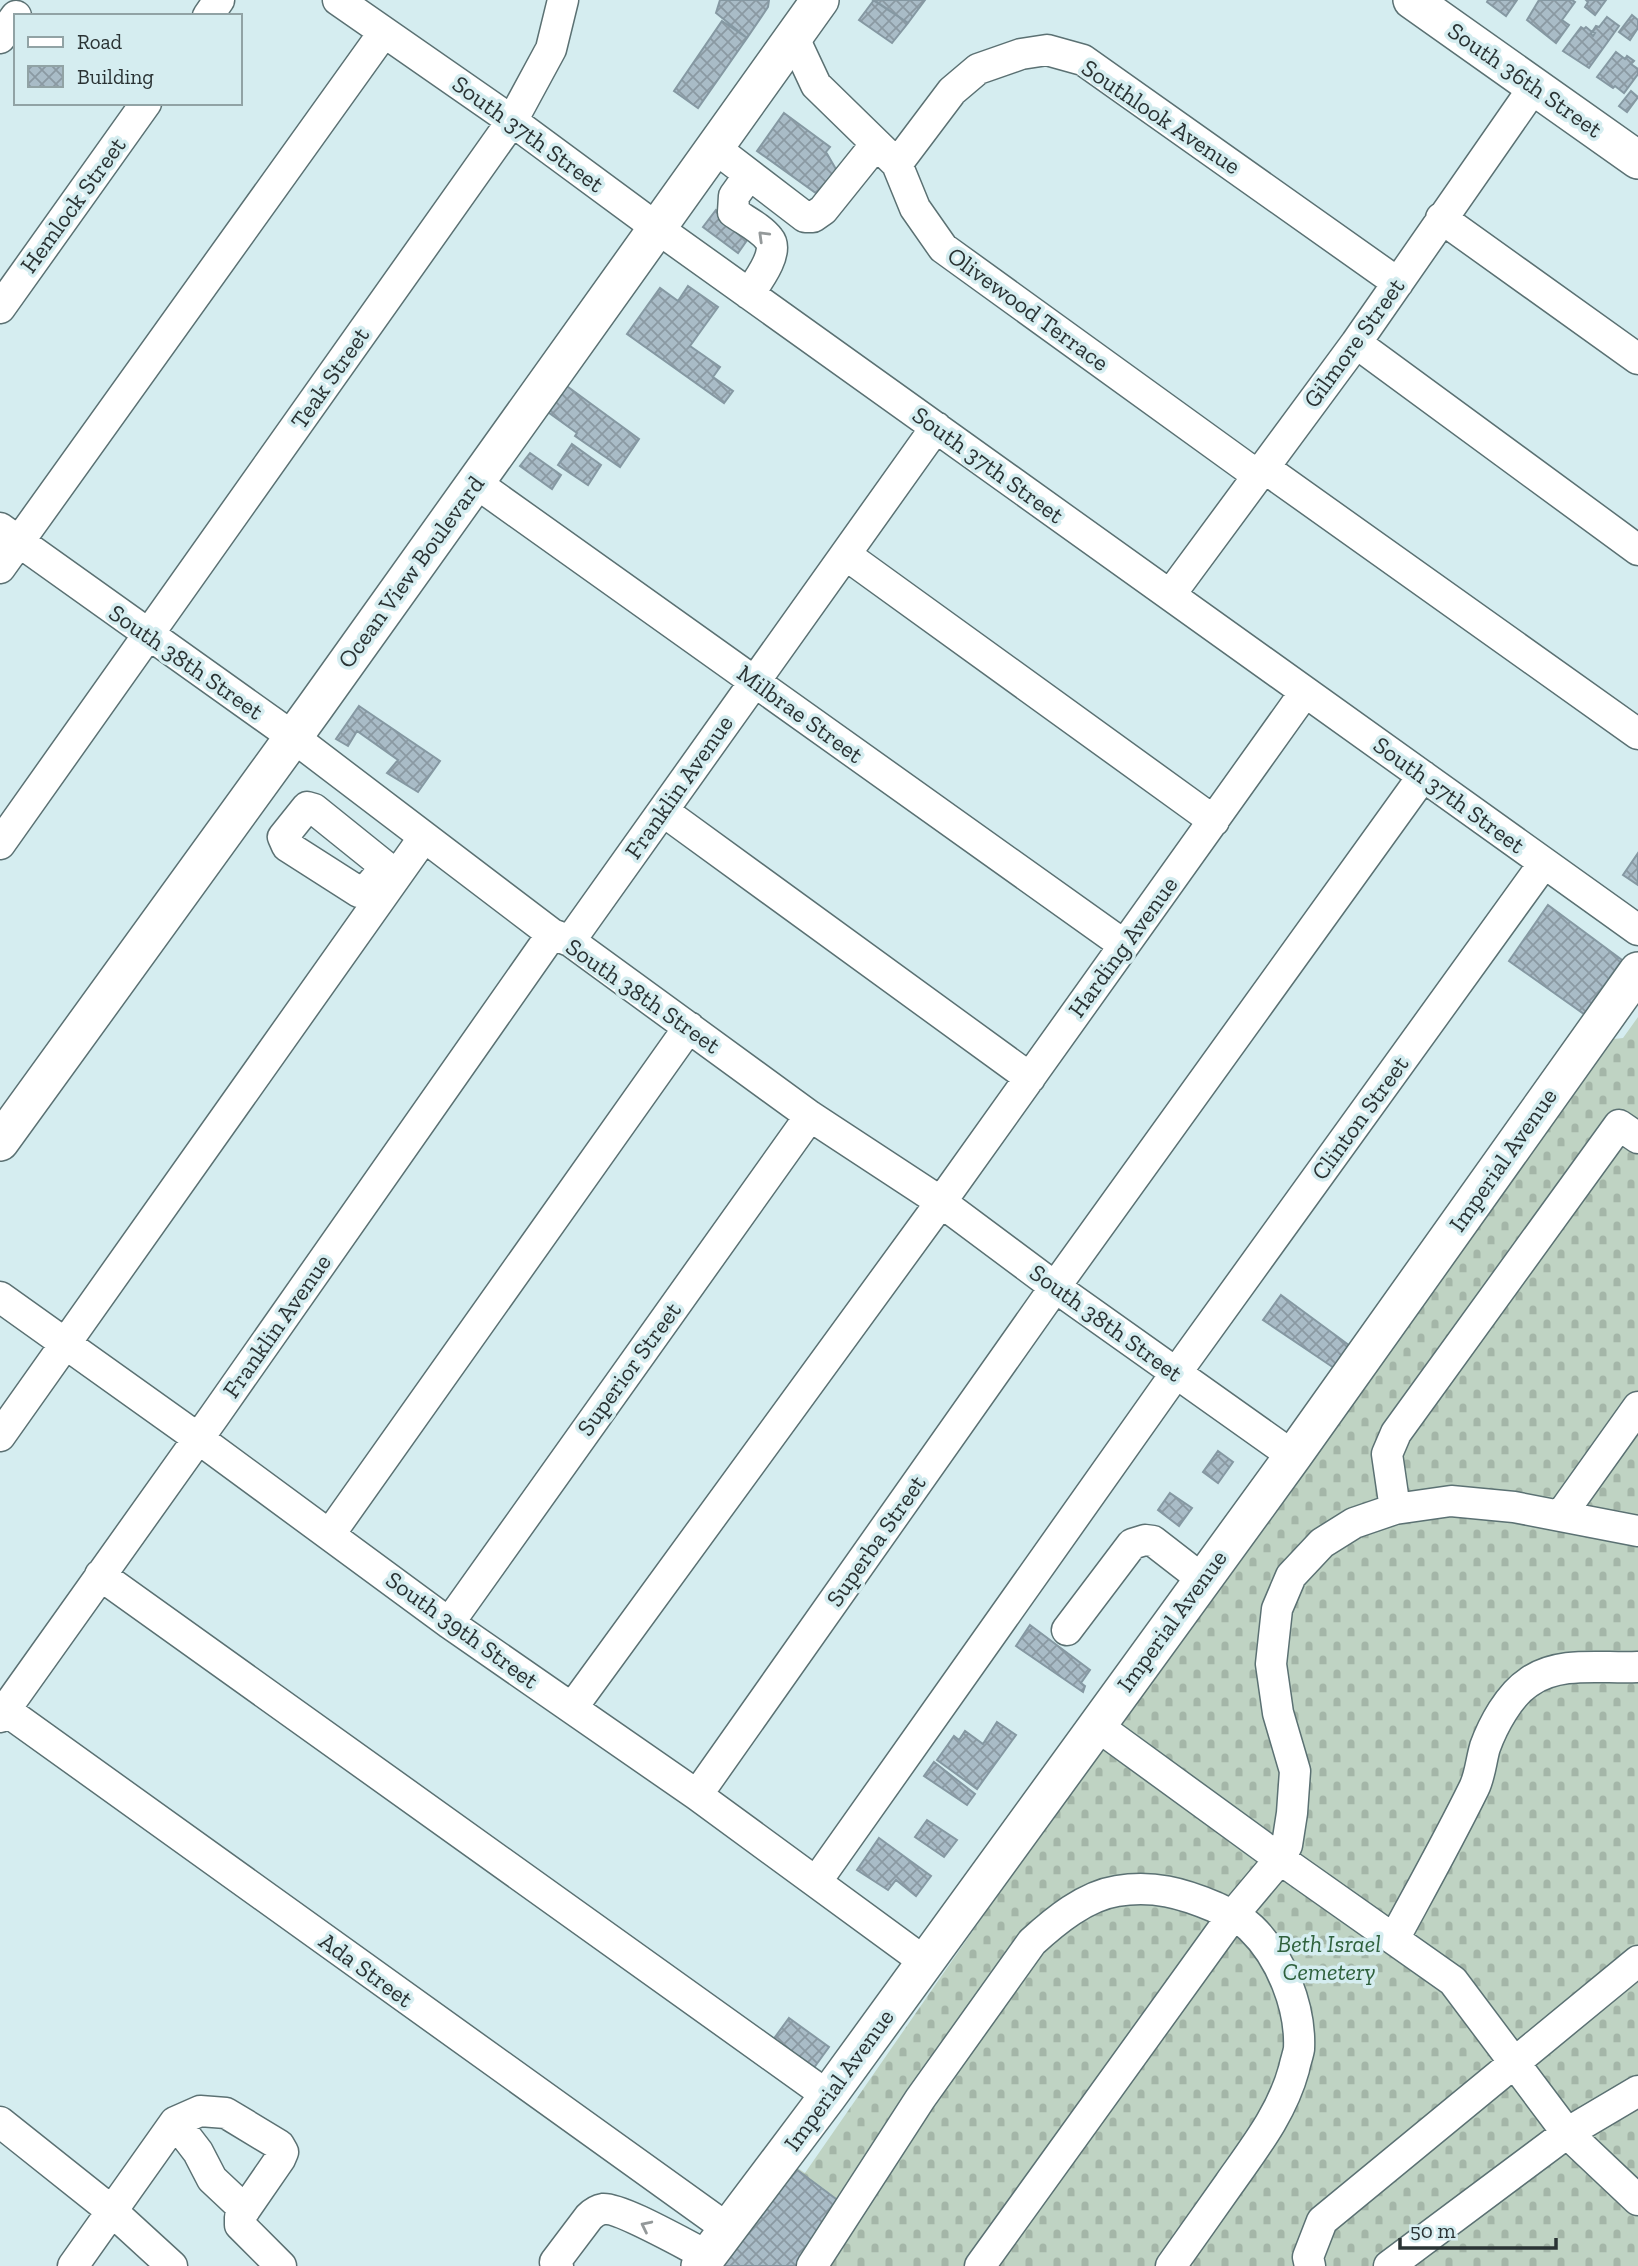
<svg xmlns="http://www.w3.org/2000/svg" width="1638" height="2266" font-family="'Zilla Slab',serif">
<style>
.cemetery{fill:url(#cemetery-stones)}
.building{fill:url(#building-cross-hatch);stroke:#8598a2;stroke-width:2}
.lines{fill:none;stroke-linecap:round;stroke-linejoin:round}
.minor-casing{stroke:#5b7173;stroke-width:33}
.major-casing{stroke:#5b7173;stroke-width:40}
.minor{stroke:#fff;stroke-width:30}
.major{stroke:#fff;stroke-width:37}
.oneway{stroke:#94999a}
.labels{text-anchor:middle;stroke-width:7;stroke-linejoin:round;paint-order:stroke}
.street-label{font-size:24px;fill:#2a3334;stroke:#d5edf0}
.park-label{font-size:24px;font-style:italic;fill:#2f613d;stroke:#d5edf0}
</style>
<defs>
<pattern id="cemetery-stones" width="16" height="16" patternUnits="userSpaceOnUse" patternTransform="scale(1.75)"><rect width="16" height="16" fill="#bfd3c3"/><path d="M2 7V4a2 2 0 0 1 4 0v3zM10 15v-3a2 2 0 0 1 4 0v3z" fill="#a4b6a8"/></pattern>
<pattern id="building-cross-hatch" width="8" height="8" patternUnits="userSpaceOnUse" patternTransform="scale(1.75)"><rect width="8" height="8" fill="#a9bcc7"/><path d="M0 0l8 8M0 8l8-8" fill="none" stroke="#8a99a2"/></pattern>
</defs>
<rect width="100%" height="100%" fill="#d5edf0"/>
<path class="cemetery" d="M1638,1017V2266H725L796,2167L805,2173L1098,1750L1614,1039L1623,1038Z"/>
<path class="building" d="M720,0H769L768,7L747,38L716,13Z
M873,0H925L908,23Z
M874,0L908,23L892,43L859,20Z
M1488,0H1517L1506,16L1487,2Z
M1539,0H1572L1575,2L1562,20L1569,25L1556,43L1527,20Z
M1586,0H1606L1595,15L1585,7L1588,2Z
M1632,15L1638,20V28L1630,40L1619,32Z
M1607,17L1619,26L1589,68L1563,51L1581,27L1584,29L1586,27L1592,32L1591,34L1593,36L1595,33L1592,32L1596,26L1599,27Z
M722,21L747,38L698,108L674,91Z
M1616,52L1625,59L1627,56L1634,61L1631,64L1638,69V74L1624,93L1615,86L1613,88L1597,77Z
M1631,91L1638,97L1627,112L1619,106Z
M784,113L830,147L826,152L837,171L820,196L757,151Z
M716,210L750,236L738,253L703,227Z
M688,286L718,307L690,346L720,367L713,377L733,391L724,403L627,334L660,288L678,301Z
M564,384L639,439L620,467L575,436L577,433L545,410Z
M572,444L601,465L588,485L558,465Z
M530,453L561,475L552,489L520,466Z
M359,706L440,761L418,792L387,773L398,760L357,731L348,746L336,739Z
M1638,853V885L1623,875Z
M1548,905L1622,960L1584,1014L1509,961Z
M1281,1295L1350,1346L1334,1368L1263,1320Z
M1218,1451L1233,1462L1218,1483L1203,1472Z
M1170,1493L1192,1508L1179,1526L1158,1510Z
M1030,1625L1090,1670L1081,1683L1085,1686L1083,1692L1016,1646Z
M997,1722L1016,1735L977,1789L937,1760L954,1736L959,1740L965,1731L983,1744Z
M934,1762L975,1794L967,1805L924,1776Z
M927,1820L957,1840L944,1857L915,1837Z
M879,1838L931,1876L916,1896L896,1880L888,1890L857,1870Z
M789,2018L829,2047L808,2076L767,2048Z
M796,2169L844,2205L800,2266H723Z"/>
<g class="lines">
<g class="minor-casing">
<path id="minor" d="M338,0L512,121L657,228L1638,930
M208,16L219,0
M0,38L16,16
M794,38L816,85L897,164L915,208L943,248L1257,475
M715,148L805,217H813L823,210L876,144
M897,164L952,91L978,69L1021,54L1047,50L1083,60L1398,283
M749,175L734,196L733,212C744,220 761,228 769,239C780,252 757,282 749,294
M1441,218L1638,359
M0,308L146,103
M1356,343L1638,550
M1263,467L1638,734
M476,483L1124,945
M0,528L293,737L552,934L570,941L810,1116L941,1202L1055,1287L1293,1456
M846,555L1214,821
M0,568L384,32
M1170,595L1356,343L1534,87
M663,811L1030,1078
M0,844L512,121L551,49L563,0
M386,867L367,889L359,892L287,846L283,837L307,807L314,809L396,875
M570,941L936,427
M0,1297L199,1439L449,1623L697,1795L925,1962
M0,1436L424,837
M1395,1509L1387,1454L1396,1433L1619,1125L1638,1138
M1561,1515L1638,1407
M330,1534L689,1027
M100,1575L828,2096
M449,1623L810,1116
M1067,1630L1132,1544L1145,1540L1153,1541L1202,1579
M572,1708L941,1202L1305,692
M5,1710L728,2229
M0,1717L215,1415L552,934
M1096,1725L1280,1859L1453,1981L1567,2133L1638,2200
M697,1795L1055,1287L1423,776
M816,1882L1176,1373L1544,863
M1394,1939C1421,1889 1449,1839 1474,1788C1480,1776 1481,1761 1485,1747C1493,1725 1509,1695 1529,1682C1560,1660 1603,1669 1638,1667
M0,2122L113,2212L172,2266
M175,2122L198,2152L212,2179L245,2210
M73,2266L175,2122L200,2111L226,2113L279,2145L283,2152L280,2159L240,2217V2225L281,2266
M558,2266L555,2262L589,2217C593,2213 597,2210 603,2209C620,2207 689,2247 708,2256
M812,2266L920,2099L1032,1942C1055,1921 1085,1896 1117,1891C1153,1885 1182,1893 1215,1907C1227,1913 1241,1918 1251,1928C1281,1957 1301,2007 1299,2049C1298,2055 1295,2063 1294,2069C1282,2113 1255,2147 1229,2184C1210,2211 1190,2239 1171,2266
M980,2266L1233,1915L1280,1859L1287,1845L1292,1813L1295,1771L1278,1713L1271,1664L1277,1609L1291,1576L1322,1543L1354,1523L1395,1509L1451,1501L1514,1507L1638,1531
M1310,2266L1308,2257L1322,2221L1638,1961
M1389,2266L1567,2133L1638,2091"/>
</g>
<g class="major-casing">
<path id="major" d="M1412,0L1638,160
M0,1142L315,707L820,0
M700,2266L828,2096L1293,1456L1638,971"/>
</g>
<use href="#minor" class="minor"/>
<use href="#major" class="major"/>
</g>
<defs><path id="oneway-chevron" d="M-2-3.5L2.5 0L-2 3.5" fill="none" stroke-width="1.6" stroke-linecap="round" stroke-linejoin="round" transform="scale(1.75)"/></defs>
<g class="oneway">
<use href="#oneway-chevron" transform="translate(763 236) rotate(-136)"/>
<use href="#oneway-chevron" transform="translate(646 2226) rotate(-154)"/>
</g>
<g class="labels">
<g class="street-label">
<text transform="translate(1525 80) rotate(35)" y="8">South 36th Street</text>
<text transform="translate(1161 117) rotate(34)" y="8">Southlook Avenue</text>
<text transform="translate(528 134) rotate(36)" y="8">South 37th Street</text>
<text transform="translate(73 205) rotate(-54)" y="8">Hemlock Street</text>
<text transform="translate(1028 309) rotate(36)" y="8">Olivewood Terrace</text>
<text transform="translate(1354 343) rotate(-54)" y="8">Gilmore Street</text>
<text transform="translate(330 378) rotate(-55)" y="8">Teak Street</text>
<text transform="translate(988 465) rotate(36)" y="8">South 37th Street</text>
<text transform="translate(411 572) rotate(-54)" y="8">Ocean View Boulevard</text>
<text transform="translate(186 662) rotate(35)" y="8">South 38th Street</text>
<text transform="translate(800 714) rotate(36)" y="8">Milbrae Street</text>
<text transform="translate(679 787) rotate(-55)" y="8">Franklin Avenue</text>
<text transform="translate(1449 795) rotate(36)" y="8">South 37th Street</text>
<text transform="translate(1123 947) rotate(-54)" y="8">Harding Avenue</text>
<text transform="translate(643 996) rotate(35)" y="8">South 38th Street</text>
<text transform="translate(1360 1118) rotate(-54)" y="8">Clinton Street</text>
<text transform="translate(1503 1160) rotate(-55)" y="8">Imperial Avenue</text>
<text transform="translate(1106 1323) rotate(36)" y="8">South 38th Street</text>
<text transform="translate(277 1326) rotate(-55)" y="8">Franklin Avenue</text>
<text transform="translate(629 1369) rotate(-54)" y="8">Superior Street</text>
<text transform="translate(876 1541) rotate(-55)" y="8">Superba Street</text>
<text transform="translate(1172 1621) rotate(-54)" y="8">Imperial Avenue</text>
<text transform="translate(462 1630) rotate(36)" y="8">South 39th Street</text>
<text transform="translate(366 1970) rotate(36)" y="8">Ada Street</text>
<text transform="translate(839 2080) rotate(-54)" y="8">Imperial Avenue</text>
</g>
<g class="park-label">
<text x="1329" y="1952">Beth Israel<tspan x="1329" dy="28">Cemetery</tspan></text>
</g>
</g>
<rect x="14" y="14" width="228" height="91" fill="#d5edf0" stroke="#91a3a5" stroke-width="2"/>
<rect x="28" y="37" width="35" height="10" fill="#ffffff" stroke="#91a3a5" stroke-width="2"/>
<text x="77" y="49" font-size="21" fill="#2a3334">Road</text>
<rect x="28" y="66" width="35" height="21" fill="url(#building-cross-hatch)" stroke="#91a3a5" stroke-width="2"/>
<text x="77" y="84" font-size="21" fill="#2a3334">Building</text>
<path d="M1400 2238v10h156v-10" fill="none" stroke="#2a3334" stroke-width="3.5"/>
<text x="1410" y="2238" font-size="21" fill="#2a3334" stroke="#d5edf0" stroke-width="5" paint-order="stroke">50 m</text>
</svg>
